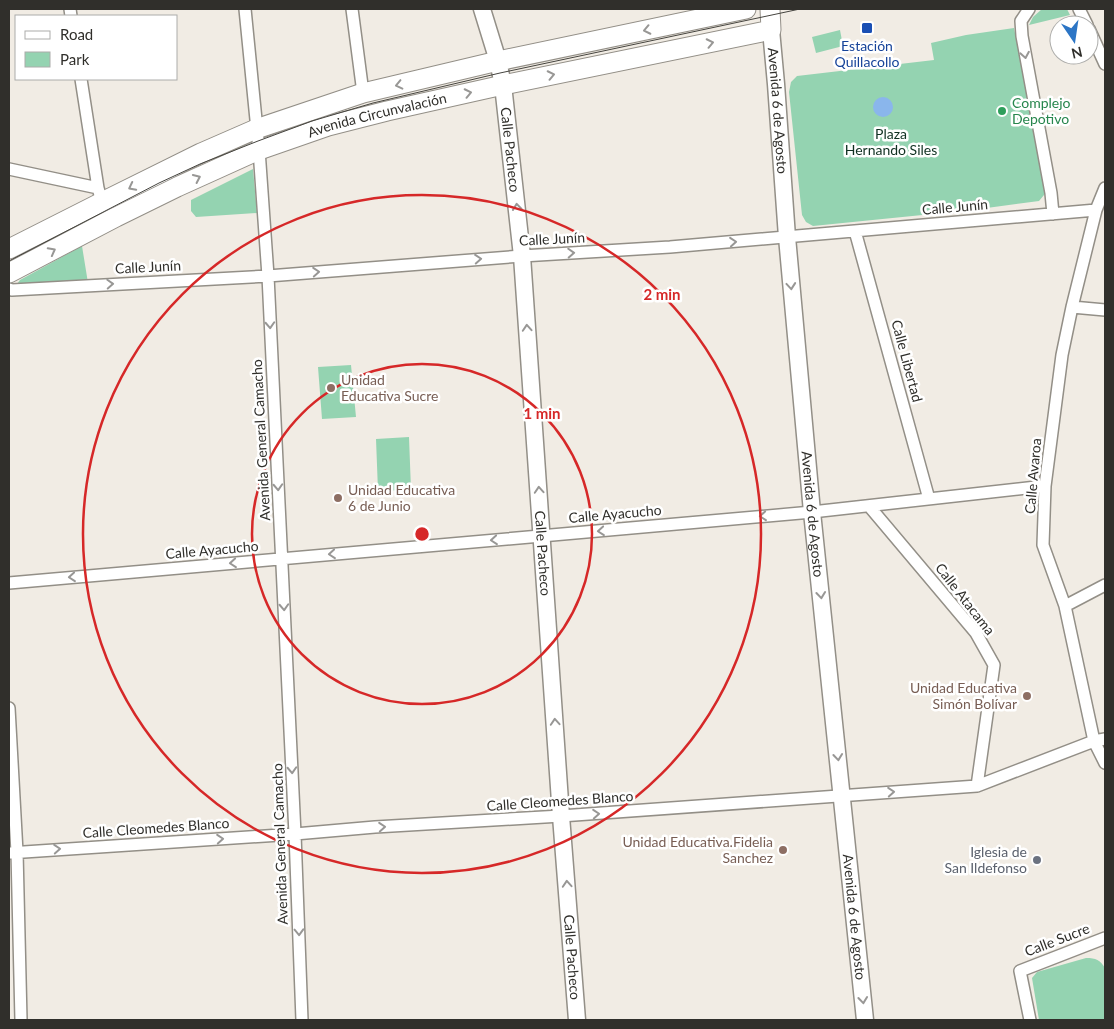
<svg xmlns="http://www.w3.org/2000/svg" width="1114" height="1029" font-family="Lato,sans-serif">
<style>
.green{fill:#94d3b1}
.water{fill:#8ab6ec}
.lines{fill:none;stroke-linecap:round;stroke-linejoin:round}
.street-casing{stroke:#938f87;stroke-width:14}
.secondary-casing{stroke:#938f87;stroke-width:19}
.primary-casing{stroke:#938f87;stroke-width:21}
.street{stroke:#fff;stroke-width:11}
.secondary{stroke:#fff;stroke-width:16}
.primary{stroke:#fff;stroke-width:19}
.tram{stroke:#45443f;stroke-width:1}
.oneway{stroke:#989795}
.ring{fill:none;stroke:#d62828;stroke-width:2.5}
.transit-dot{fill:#1a4fb4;stroke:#fff;stroke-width:2}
.leisure-dot{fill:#2e9e5b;stroke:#fff;stroke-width:2}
.education-dot{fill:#8d6e63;stroke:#fff;stroke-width:2}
.worship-dot{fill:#6b7280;stroke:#fff;stroke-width:2}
.labels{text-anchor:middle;stroke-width:5;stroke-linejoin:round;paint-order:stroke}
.transit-label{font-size:14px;fill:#164399;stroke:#fff}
.leisure-label{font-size:14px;fill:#27864d;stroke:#fff;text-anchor:start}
.street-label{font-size:14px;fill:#302f2b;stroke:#fff}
.park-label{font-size:14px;fill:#0f3021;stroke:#fff}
.education-label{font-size:14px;fill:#785e54;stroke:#fff;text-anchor:start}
.worship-label{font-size:14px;fill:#5b616d;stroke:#fff;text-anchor:end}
.centre{fill:#d62828;stroke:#fff;stroke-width:2.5}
.ring-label{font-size:15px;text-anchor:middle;font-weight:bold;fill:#d62828;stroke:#fff;stroke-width:5;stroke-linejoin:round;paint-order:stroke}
</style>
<rect width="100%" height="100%" fill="#f1ece4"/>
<path class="green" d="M1042,9H1067L1070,15L1029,25L1033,17Z
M1014,28L1045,187L1044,195L1039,201L972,210L813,226L806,222L802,215L789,92L791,82L797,76L934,60L931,43L966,35Z
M840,30L843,46L816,53L812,37Z
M253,169L257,213L196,217L191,211V200Z
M82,246L88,283L20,289L17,284L20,280Z
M351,365L356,417L322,419L318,367Z
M409,437L411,490L378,491L376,439Z
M1086,958C1096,958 1100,960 1105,968V1020H1039L1032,978L1037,972Z"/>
<path class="water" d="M873 107a10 10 0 1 1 20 0a10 10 0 1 1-20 0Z"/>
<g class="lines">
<g class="street-casing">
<path id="street" d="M70,9L71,16
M245,9L259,150L268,276L295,834L302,1020
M352,9L363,93
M1029,9L1021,21L1022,36L1051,193L1053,214
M1079,9L1087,25
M1089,29L1105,64
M81,79L98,188L102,202
M9,169L98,188
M1105,188L1096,210L1072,307L1062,355L1045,486L1043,545L1065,606L1094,741L1105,763
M855,231L929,499
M9,289L12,290L268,276L522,256L670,247L1096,210
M1072,307L1105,310
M869,506L976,633L994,665L977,786
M9,583L812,512L1045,486
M1065,606L1105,585
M9,708L17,852L21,1020
M9,853L295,834L375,827L561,816L977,786L1094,741L1105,739
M1030,1020L1020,971L1105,938"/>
</g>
<g class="secondary-casing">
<g id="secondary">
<path id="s1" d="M482,9L498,61L503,85L522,256L561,816L577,1020"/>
<path id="s2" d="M771,30L776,84L787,237L812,512L865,1020"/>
</g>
</g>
<g class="primary-casing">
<g id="primary">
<path d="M9,249L102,202L201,153L256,129L363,93L498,61L746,9"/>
<path id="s3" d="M9,273L116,217L177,187L259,150L328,126L387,111L503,85L771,30L770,9"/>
</g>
</g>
<use href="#street" class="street"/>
<use href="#secondary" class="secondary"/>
<use href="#primary" class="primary"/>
<path class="tram" d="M9,261L159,183L200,164L258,141L312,121L373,103L500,73L800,9"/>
</g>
<defs><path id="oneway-chevron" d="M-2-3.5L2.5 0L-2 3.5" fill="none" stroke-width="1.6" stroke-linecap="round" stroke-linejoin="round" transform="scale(1.25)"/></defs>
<g class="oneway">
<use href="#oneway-chevron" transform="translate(647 30) rotate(168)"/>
<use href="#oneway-chevron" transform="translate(710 43) rotate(-12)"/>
<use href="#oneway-chevron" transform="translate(1025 55) rotate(80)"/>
<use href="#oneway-chevron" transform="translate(551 75) rotate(-12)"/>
<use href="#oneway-chevron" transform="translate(399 85) rotate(167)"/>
<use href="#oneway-chevron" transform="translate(468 93) rotate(-12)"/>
<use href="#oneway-chevron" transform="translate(197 178) rotate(-25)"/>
<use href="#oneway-chevron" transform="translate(132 187) rotate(153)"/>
<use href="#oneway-chevron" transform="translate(517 207) rotate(-96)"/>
<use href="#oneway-chevron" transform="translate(733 242) rotate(-5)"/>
<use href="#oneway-chevron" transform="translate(52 251) rotate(-28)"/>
<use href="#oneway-chevron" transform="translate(571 253) rotate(-3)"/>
<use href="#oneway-chevron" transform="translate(478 259) rotate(-4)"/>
<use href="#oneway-chevron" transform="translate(316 272) rotate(-4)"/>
<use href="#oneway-chevron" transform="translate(110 284) rotate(-3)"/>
<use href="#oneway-chevron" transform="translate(791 286) rotate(85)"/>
<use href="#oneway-chevron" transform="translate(270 325) rotate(87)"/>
<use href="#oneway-chevron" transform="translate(527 328) rotate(-94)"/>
<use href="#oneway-chevron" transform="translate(278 487) rotate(87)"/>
<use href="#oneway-chevron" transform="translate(539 490) rotate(-94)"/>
<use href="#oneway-chevron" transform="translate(763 516) rotate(175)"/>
<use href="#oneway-chevron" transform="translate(601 531) rotate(175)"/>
<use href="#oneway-chevron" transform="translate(494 540) rotate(175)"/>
<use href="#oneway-chevron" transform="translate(332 554) rotate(175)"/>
<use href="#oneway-chevron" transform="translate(233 563) rotate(175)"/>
<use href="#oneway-chevron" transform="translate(72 577) rotate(175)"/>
<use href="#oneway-chevron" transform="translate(821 595) rotate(84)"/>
<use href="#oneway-chevron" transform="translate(284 607) rotate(87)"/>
<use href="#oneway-chevron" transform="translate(555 722) rotate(-94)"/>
<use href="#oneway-chevron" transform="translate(838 757) rotate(84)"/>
<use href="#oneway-chevron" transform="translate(292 770) rotate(87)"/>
<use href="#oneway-chevron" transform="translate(891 792) rotate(-4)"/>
<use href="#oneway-chevron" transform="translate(596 814) rotate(-4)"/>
<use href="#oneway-chevron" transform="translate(382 827) rotate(-4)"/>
<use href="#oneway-chevron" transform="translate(220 839) rotate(-4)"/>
<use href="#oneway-chevron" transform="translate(57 849) rotate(-4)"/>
<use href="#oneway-chevron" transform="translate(567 884) rotate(-94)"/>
<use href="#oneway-chevron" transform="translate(299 932) rotate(88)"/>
<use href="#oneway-chevron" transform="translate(863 1000) rotate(84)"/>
</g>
<g class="ring">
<circle cx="422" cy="534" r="170"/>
<circle cx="422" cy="534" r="339"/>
</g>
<rect class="transit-dot" x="861" y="22" width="12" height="12" rx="2.5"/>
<circle class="leisure-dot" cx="1002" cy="111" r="5"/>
<g class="education-dot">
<circle cx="331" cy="388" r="5"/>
<circle cx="338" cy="498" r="5"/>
<circle cx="1027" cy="696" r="5"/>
<circle cx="783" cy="850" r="5"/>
</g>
<circle class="worship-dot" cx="1037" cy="860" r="5"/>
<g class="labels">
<g class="transit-label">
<text x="867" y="51">Estación<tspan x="867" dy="16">Quillacollo</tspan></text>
</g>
<g class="leisure-label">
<text x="1012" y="108">Complejo<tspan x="1012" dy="16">Depotivo</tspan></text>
</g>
<g class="street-label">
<text dy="5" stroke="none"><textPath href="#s2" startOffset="81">Avenida 6 de Agosto</textPath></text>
<text dy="5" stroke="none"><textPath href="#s3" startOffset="402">Avenida Circunvalación</textPath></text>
<text dy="5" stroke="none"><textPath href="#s1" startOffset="144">Calle Pacheco</textPath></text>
<text transform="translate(955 207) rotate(-5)" y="5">Calle Junín</text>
<text transform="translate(552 239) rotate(-3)" y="5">Calle Junín</text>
<text transform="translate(148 267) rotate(-3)" y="5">Calle Junín</text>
<text transform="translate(907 361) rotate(75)" y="5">Calle Libertad</text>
<text transform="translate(261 440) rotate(-93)" y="5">Avenida General Camacho</text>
<text transform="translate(1033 476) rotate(-85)" y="5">Calle Avaroa</text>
<text transform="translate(615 514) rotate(-5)" y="5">Calle Ayacucho</text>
<text dy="5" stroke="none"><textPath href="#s2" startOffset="486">Avenida 6 de Agosto</textPath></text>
<text transform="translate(212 550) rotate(-5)" y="5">Calle Ayacucho</text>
<text dy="5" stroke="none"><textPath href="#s1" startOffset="549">Calle Pacheco</textPath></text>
<text transform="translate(965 599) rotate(52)" y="5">Calle Atacama</text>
<text transform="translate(560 801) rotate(-4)" y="5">Calle Cleomedes Blanco</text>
<text transform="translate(156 828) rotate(-4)" y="5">Calle Cleomedes Blanco</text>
<text transform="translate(280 844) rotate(-92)" y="5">Avenida General Camacho</text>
<text dy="5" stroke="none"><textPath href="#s2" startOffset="891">Avenida 6 de Agosto</textPath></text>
<text transform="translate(1057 940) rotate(-21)" y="5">Calle Sucre</text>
<text dy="5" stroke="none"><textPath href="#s1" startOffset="954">Calle Pacheco</textPath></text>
</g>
<g class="park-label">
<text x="891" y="139">Plaza<tspan x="891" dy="16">Hernando Siles</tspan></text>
</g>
<g class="education-label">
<text x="341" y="385">Unidad<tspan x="341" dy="16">Educativa Sucre</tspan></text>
<text x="348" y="495">Unidad Educativa<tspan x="348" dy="16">6 de Junio</tspan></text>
<text x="1017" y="693" text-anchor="end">Unidad Educativa<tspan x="1017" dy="16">Simón Bolívar</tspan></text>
<text x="773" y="847" text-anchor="end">Unidad Educativa.Fidelia<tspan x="773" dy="16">Sanchez</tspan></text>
</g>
<g class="worship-label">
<text x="1027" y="857">Iglesia de<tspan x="1027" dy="16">San Ildefonso</tspan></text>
</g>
</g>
<circle cx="422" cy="534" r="8" class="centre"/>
<g class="ring-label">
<text x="662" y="300">2 min</text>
<text x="542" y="419">1 min</text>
</g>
<rect width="1114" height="1029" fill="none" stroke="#302f2b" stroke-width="20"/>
<rect x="15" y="15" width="162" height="65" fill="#ffffff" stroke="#acacaa"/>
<rect x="25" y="31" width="25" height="8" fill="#ffffff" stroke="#acacaa"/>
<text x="60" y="40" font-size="15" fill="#302f2b">Road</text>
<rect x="25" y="52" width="25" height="15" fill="#94d3b1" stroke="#acacaa"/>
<text x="60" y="65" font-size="15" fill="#302f2b">Park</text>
<g transform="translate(1074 40) rotate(167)"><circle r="24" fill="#ffffff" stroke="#acacaa"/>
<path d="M0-4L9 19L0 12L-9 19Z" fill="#2c75c5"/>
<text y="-8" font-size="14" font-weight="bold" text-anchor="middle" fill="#302f2b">N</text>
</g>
</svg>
